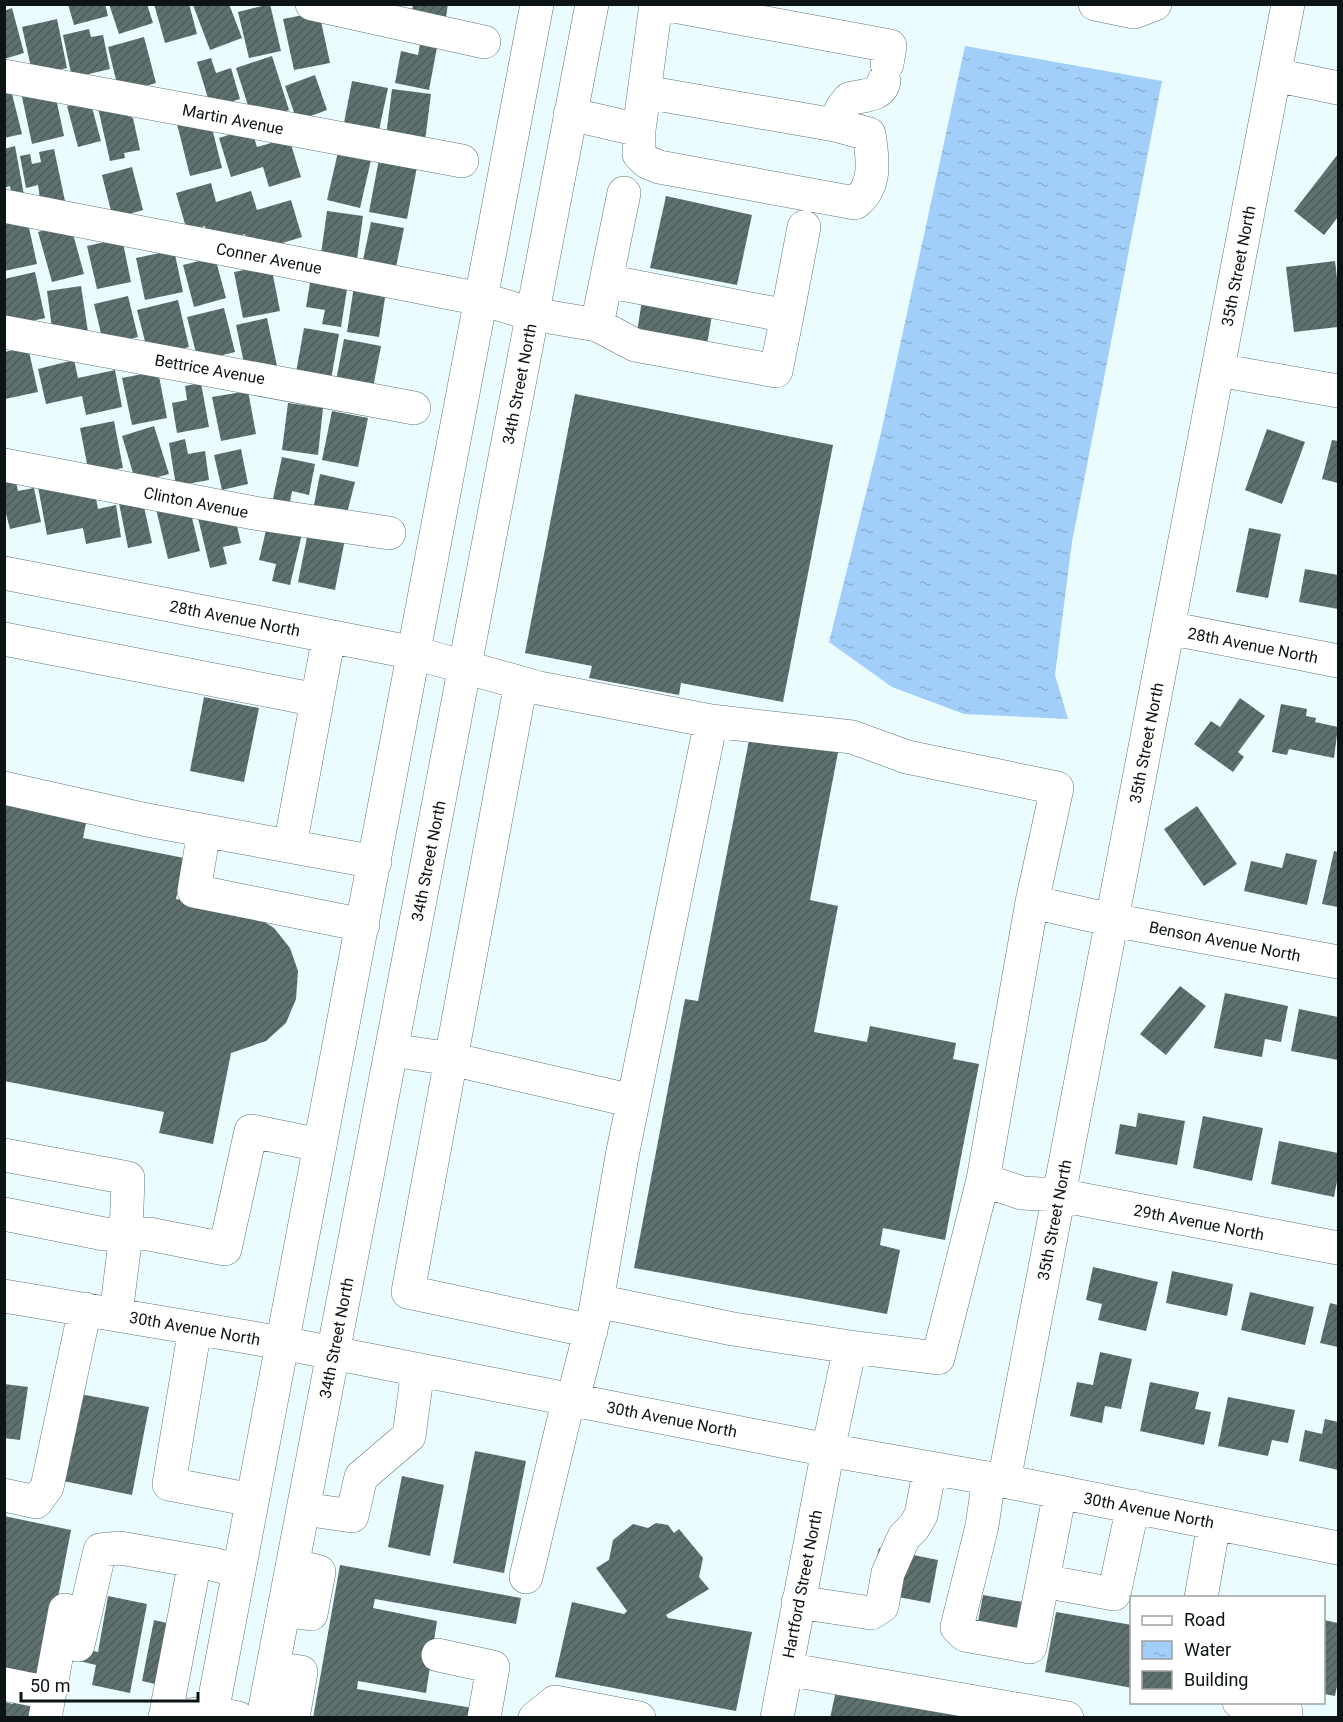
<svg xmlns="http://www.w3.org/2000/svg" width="1343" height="1722" font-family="Roboto,sans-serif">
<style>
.water{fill:url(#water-ripples)}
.building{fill:url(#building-hatch)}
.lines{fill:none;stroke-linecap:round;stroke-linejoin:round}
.minor-casing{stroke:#627477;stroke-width:34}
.highway-casing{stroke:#627477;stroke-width:34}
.minor{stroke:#fff;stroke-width:33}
.highway{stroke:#fff;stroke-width:33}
.labels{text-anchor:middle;stroke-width:6;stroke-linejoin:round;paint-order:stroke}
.street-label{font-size:16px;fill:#0d1415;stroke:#fff}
</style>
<defs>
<pattern id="water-ripples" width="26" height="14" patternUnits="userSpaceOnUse" patternTransform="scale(1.5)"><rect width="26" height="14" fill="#a2cff9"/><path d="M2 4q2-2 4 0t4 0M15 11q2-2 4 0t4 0" fill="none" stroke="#8ab1d5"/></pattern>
<pattern id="building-hatch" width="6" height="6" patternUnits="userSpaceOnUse" patternTransform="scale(1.5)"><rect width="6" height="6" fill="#5e716f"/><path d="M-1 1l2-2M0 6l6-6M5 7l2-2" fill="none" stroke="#4c5c5a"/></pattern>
</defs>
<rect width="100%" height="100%" fill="#ebfcfe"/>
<path class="water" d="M965,46L1162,81L1072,542L1055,675L1068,719L964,714L892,687L829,642L881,433Z"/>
<path class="building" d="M68,4H105L108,16L74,25Z
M109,4H147L153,23L119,34Z
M154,4H189L197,34L165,43Z
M195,4H229L242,38L210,50L193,5Z
M270,4L281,51L249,58L238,12Z
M413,4H448L446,17L412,11Z
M12,8L24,53L4,59V11Z
M319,12L330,63L294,70L283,19Z
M57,19L67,68L33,76L22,27Z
M89,29L91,37L103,35L110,69L72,78L63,35Z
M144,37L156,83L132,90L117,84L108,47Z
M421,39L438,42L429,90L395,83L401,51L418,55Z
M272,56L289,110L253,121L236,68Z
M211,58L216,73L231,68L240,99L211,108L197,62Z
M315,75L327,110L297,121L285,86Z
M352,81L388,88L378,135L343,128Z
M10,86L22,134L4,138V87Z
M54,89L64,136L32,144L22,97Z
M392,89L431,94L425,141L386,136Z
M90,100L101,141L78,147L67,106Z
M98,108L115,111L133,118L140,150L124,153L125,158L110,161Z
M209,116L222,168L190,176L177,124Z
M251,128L257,147L289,138L301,177L269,187L263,167L231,177L219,138Z
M15,146L24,195L12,197L10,186L4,188V149Z
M54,149L65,201L50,204L49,197L40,199L38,185L26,188L20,156L30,154L32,164L41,162L39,152Z
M338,152L371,160L360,208L327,200Z
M1338,154V217L1324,235L1294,211Z
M379,159L417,167L407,219L369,212Z
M132,167L143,210L113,219L102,175Z
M211,183L216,202L251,191L257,210L291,200L302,237L250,253L245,234L210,244L205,226L187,231L176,193Z
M666,196L752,215L737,285L650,268Z
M327,211L363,216L357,259L321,254Z
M26,214L37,264L4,271V219Z
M371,222L404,228L396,267L363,260Z
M70,223L84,274L52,282L38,232Z
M122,238L131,282L97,289L87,246Z
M174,250L183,292L145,300L136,258Z
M215,257L226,298L194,307L183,265Z
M1335,261L1338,287V327L1294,332L1286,267Z
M271,265L280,311L243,318L234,272Z
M35,272L45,318L6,327L4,279Z
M311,277L348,283L341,327L322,324L325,310L306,307Z
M81,286L88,332L53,336L47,291Z
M354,286L386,291L379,337L347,332Z
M128,296L138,337L104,346L94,304Z
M178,300L189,347L149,357L137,310Z
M642,300L712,315L707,345L637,332Z
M224,308L235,352L198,361L187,317Z
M267,318L277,366L246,373L236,325Z
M304,328L339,334L330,385L295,378Z
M344,339L381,346L372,393L335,386Z
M28,347L38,392L5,399L4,352Z
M74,360L78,378L115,370L122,407L86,415L82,396L46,404L38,369Z
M158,371L167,418L132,425L122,378Z
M201,383L209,427L177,433L172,403L187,400L185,386Z
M248,391L256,434L221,441L212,397Z
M575,394L833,445L783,702L681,683L679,695L589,678L592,666L525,653Z
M288,403L323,408L318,455L282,450Z
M332,411L368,418L358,467L322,460Z
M114,421L123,468L89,474L80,428Z
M154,426L169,474L136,483L122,436Z
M1267,429L1305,442L1282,504L1245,490Z
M185,439L188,454L205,451L209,480L176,486L169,443Z
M1332,440L1338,441V483L1322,479Z
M241,449L248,484L222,490L214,455Z
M282,457L315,464L309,495L292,491L289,507L272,503Z
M14,474L18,491L34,488L41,522L10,529L4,506V476Z
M320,474L355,482L346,517L313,510Z
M74,480L77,496L95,493L98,509L116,505L121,537L86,544L83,528L47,535L38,487Z
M142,498L152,543L128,548L119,503Z
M188,501L200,551L168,559L156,509Z
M233,509L241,543L223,547L227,564L210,568L198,518Z
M267,526L302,534L290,585L272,581L276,564L259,560Z
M1249,528L1281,534L1268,598L1236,592Z
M308,532L345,539L335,590L298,582Z
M1305,569L1338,575V609L1299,602Z
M204,697L259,708L244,782L190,771Z
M1240,698L1265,716L1238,752L1244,757L1233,772L1194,744L1211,721L1220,727Z
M1281,704L1307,709L1306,716L1316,718L1315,722L1338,727L1334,758L1289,749L1287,755L1272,752Z
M751,730L839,747L810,900L838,906L814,1032L867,1042L870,1026L956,1043L953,1059L979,1064L945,1240L883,1228L880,1245L900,1250L887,1314L634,1268L685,999L698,1001Z
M4,802L87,818L83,838L184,858L176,899L252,914L274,928L290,948L298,971L296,999L286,1023L266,1041L231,1053L213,1144L159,1133L164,1112L4,1081Z
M1197,806L1237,864L1204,886L1164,829Z
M1334,851L1338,852V907L1322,904Z
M1286,853L1317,860L1307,905L1244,891L1251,861L1282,868Z
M1180,986L1206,1006L1166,1055L1140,1034Z
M1225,993L1288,1006L1281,1042L1265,1039L1262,1057L1214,1048Z
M1299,1009L1338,1017V1060L1291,1051Z
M1138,1113L1185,1121L1177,1165L1115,1154L1120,1124L1136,1127Z
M1203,1116L1263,1128L1252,1181L1193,1168Z
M1279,1141L1338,1153V1176L1334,1197L1271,1184Z
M1093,1267L1158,1282L1146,1331L1098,1320L1102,1304L1086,1300Z
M1172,1271L1233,1284L1227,1316L1166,1303Z
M1250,1292L1314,1307L1305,1345L1241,1330Z
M1330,1303L1338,1305V1347L1320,1343Z
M1100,1352L1132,1359L1121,1409L1105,1406L1102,1423L1070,1416L1077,1382L1093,1385Z
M1150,1382L1199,1392L1195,1409L1211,1412L1204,1445L1140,1431Z
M4,1384L28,1387L20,1440L4,1438Z
M80,1394L149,1407L132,1495L63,1481Z
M1228,1397L1295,1410L1288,1443L1272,1440L1268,1456L1218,1446Z
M1325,1419L1338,1422V1470L1299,1461L1305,1430L1322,1434Z
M475,1451L526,1461L504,1573L453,1563Z
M402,1476L444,1485L430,1556L388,1547Z
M4,1516L71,1530L43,1676L4,1674Z
M656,1523L668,1525L674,1533L679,1529L703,1558L699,1577L709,1589L666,1615L668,1618L752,1632L736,1711L555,1677L572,1602L624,1614L627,1611L596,1568L609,1560L613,1540L633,1524L648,1528Z
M879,1548L938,1560L930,1603L898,1597L876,1561Z
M340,1565L521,1598L516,1624L375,1599L373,1608L437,1621L426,1693L358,1681L357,1689L473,1708L471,1718H313Z
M983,1595L1023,1602L1016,1640L976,1632Z
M108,1596L147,1604L130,1693L92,1685L96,1665L75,1660L77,1647L98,1652Z
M1056,1612L1132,1625V1688L1045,1672Z
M154,1620L176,1625L164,1686L142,1681Z
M1324,1620L1338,1623V1681L1335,1696L1324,1694Z
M837,1686L993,1718H830Z
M14,1696L32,1700L30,1718H4V1702L13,1704Z"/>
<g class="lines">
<g class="minor-casing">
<path id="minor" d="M312,4L484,42
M656,4L639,130V154L647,162L659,167L855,203C877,187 873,159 869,134L835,125L842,108L849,99C862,95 881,97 884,81
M663,4L890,46L887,64
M1095,4L1134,12L1155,4
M1275,75L1338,88
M4,76L462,161
M645,92L835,125
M570,114L639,130
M4,206L481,299L532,314L597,325L624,193
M787,316L804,227
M597,325L635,345L776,371L787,316L606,281
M4,332L414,408
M1218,370L1338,391
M4,465L254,513L389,533
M4,573L415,653L539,688L711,721L622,1156L595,1313L573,1399
M1168,628L1338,661
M4,639L317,700
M521,683L451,1059L633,1101
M711,721L852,737L907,757L1057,788L1032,902
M4,788L147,820L375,862
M204,831L194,891L363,925
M290,846L329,636
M392,1050L451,1059L408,1292L591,1331
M4,1155L128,1178L126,1234L116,1314
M983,1180L1032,902L1112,920L1338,962
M4,1214L104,1234H149L225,1249L251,1131L320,1145
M4,1296L282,1343L828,1450L1004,1481L1338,1548
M597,1301L733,1329L850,1347L828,1450L777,1718
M195,1328L169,1484L252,1500
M850,1347L938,1358L983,1180L1022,1193L1059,1195L1338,1248
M989,1478L982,1526L957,1627L965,1635L1030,1647L1060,1492
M1004,1481L1288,4
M4,1495L36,1502L47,1487L85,1309
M304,1509L352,1516L361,1477L409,1436L418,1370
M526,1577L569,1398
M1043,1581L1114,1594L1133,1506
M1201,1598L1214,1523
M798,1602L871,1613L882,1606L888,1573L904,1537L914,1527L921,1515L930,1468
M284,1610L311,1614L319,1572L293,1565
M78,1645L100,1550L120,1548L212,1564L239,1571
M438,1655L493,1667L484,1718
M273,1668L301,1672L293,1718
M786,1669L1067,1718
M4,1684L49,1693
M1239,1702L1286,1712
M165,1717L212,1713L238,1718
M45,1718L65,1610
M165,1718L195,1561
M535,1718L555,1702L639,1718"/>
</g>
<g class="highway-casing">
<path id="highway" d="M211,1718L537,4
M263,1718L592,4"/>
</g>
<use href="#minor" class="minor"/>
<use href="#highway" class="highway"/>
</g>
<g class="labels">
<g class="street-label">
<text transform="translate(233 119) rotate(11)" y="6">Martin Avenue</text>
<text transform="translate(269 258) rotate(11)" y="6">Conner Avenue</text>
<text transform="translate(1238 266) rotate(-79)" y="6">35th Street North</text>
<text transform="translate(210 369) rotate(10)" y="6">Bettrice Avenue</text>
<text transform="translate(519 384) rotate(-79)" y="6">34th Street North</text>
<text transform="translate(196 502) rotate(11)" y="6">Clinton Avenue</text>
<text transform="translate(235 618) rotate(11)" y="6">28th Avenue North</text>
<text transform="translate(1253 645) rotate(11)" y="6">28th Avenue North</text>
<text transform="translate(1146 743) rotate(-79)" y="6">35th Street North</text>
<text transform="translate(428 861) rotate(-79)" y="6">34th Street North</text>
<text transform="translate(1225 941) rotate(11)" y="6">Benson Avenue North</text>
<text transform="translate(1054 1220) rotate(-79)" y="6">35th Street North</text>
<text transform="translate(1199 1222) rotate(11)" y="6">29th Avenue North</text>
<text transform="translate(195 1328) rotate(10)" y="6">30th Avenue North</text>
<text transform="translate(336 1338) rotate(-79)" y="6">34th Street North</text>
<text transform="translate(672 1419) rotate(11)" y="6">30th Avenue North</text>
<text transform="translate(1149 1510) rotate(11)" y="6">30th Avenue North</text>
<text transform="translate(802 1584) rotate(-79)" y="6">Hartford Street North</text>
</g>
</g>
<rect width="1343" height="1722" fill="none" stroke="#0d1415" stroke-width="12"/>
<rect x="1130" y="1596" width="195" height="108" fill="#ffffff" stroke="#9ea1a1" stroke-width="1.5"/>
<rect x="1142" y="1616" width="30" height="9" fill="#ffffff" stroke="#9ea1a1" stroke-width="1.5"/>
<text x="1184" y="1626" font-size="18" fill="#0d1415">Road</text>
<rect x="1142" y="1641" width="30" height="18" fill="url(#water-ripples)" stroke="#9ea1a1" stroke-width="1.5"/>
<text x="1184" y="1656" font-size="18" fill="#0d1415">Water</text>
<rect x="1142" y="1671" width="30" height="18" fill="url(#building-hatch)" stroke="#9ea1a1" stroke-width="1.5"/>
<text x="1184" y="1686" font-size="18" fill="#0d1415">Building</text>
<path d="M21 1692v9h177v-9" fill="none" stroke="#0d1415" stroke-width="3"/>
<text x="30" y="1692" font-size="18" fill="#0d1415" stroke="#ffffff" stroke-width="4.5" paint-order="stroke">50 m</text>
</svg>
